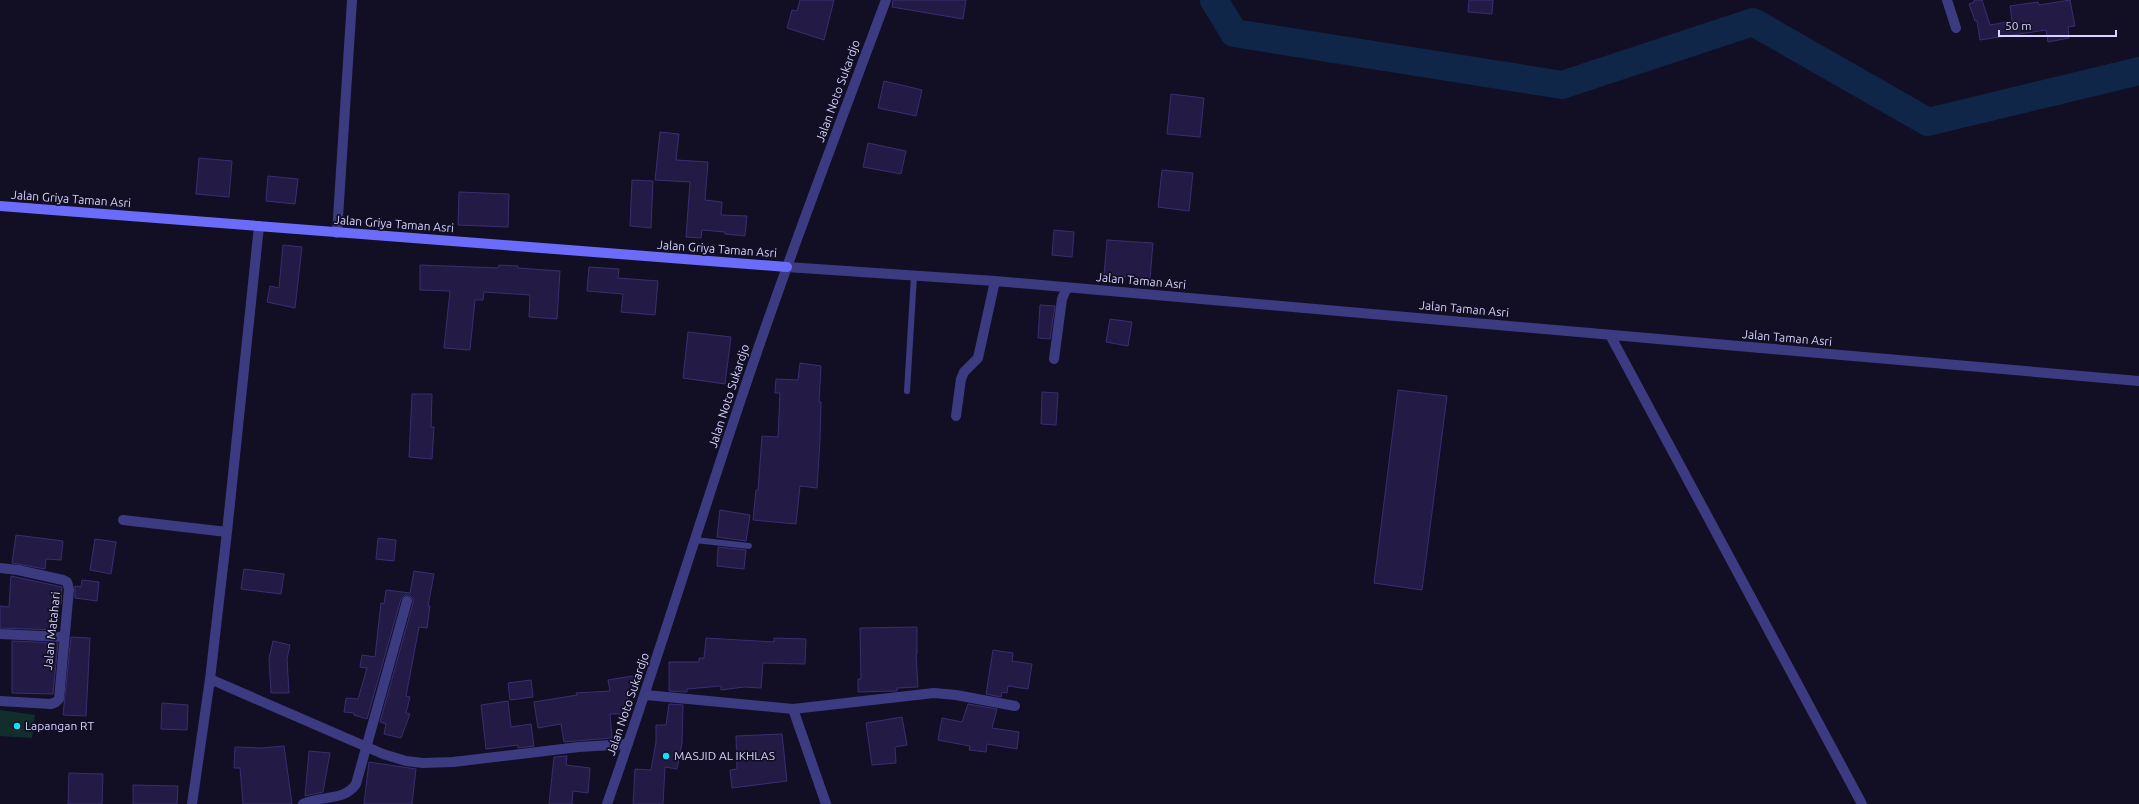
<svg xmlns="http://www.w3.org/2000/svg" width="2139" height="804" font-family="Ubuntu,sans-serif">
<style>
.green{fill:#122e2c}
.lines{fill:none;stroke-linecap:round;stroke-linejoin:round}
.river{stroke:#0f2648;stroke-width:28}
.building{fill:#231b45;stroke:#392e70}
.lane{stroke:#3c3b82;stroke-width:6}
.street{stroke:#3c3b82;stroke-width:10}
.secondary{stroke:#6c6cfc;stroke-width:10}
.poi-dot{fill:#05e5f8;stroke:#120f24;stroke-width:1.5}
.labels{text-anchor:middle;stroke-width:3.5;stroke-linejoin:round;paint-order:stroke}
.street-label{font-size:12px;fill:#d7d3fe;stroke:#120f24}
.poi-label{font-size:12px;fill:#d7d3fe;stroke:#120f24;text-anchor:start}
</style>
<rect width="100%" height="100%" fill="#120f24"/>
<path class="green" d="M0,710L35,715L32,738L0,736Z"/>
<g class="lines">
<path class="river" d="M1214,0L1234,33L1562,85L1753,22L1928,122L2139,71"/>
</g>
<path class="building" d="M800,0H834L824,40L787,28L792,10L797,11Z
M893,0H966L963,19L892,7Z
M1469,0H1493L1492,14L1468,12Z
M1974,0H1982L1990,25L2012,21L2010,6L2038,2L2039,5L2070,0L2075,26L2068,27L2069,38L2048,42L2046,30L1980,40L1977,21H1975L1969,4L1974,2Z
M884,81L922,90L916,116L878,108Z
M1171,94L1204,98L1200,137L1167,134Z
M660,132L679,134L676,160L708,162L705,200L722,202L721,215L747,216L745,236L725,234V232L702,230L701,238L686,237L690,182L655,180Z
M868,143L906,151L901,174L863,167Z
M199,158L232,161L229,197L196,194Z
M1162,170L1193,173L1189,211L1158,207Z
M268,176L298,179L295,204L266,201Z
M632,180L653,181L651,228L630,226Z
M459,192L509,194L508,227L458,225Z
M1054,230L1074,232L1072,257L1052,255Z
M1107,240L1153,243L1150,279L1104,275Z
M283,245L302,247L295,308L267,302L270,286L279,288Z
M420,265L498,268L499,265L518,266V268L560,271L557,319L529,317L530,295L484,292L483,300H475L470,350L444,348L450,291L420,290Z
M589,267L619,269L618,278L658,281L655,315L621,312L623,294L587,291Z
M1040,305L1055,306L1050,339L1038,338Z
M1110,319L1132,322L1128,346L1106,342Z
M688,332L731,337L725,384L683,378Z
M800,363L821,366L819,402H821L820,439L817,488L800,486L796,524L753,520L756,490H758L762,436L778,437L780,393H775L776,379L798,380Z
M1398,390L1447,396L1422,590L1374,583Z
M1042,392L1058,393L1056,425L1041,424Z
M412,394H432L431,427H434L432,459L409,457Z
M720,510L750,515L746,541L717,537Z
M16,535L63,541L61,560L46,559L45,569L12,563Z
M378,538L396,540L394,561L376,559Z
M95,539L116,542L111,574L90,570Z
M718,547L746,550L744,569L717,566Z
M244,569L284,574L281,594L241,589Z
M414,571L434,574L428,606H430L427,628L419,627L406,696L410,697L406,713L410,714L401,738L384,734L386,724L380,722L413,603V599L409,595H405L401,599L367,719L354,715V713L344,712L346,698L358,699L367,668L360,667L362,655L375,657L381,603L384,604L386,590L410,593Z
M11,576L62,587L61,604H59L56,630L0,628V606L9,607Z
M82,580L99,582L97,601L75,598V586L81,587Z
M917,627V654H916L918,687L897,688V691H895L858,692V679H861L860,628Z
M71,637L90,638L86,716L63,715Z
M706,638L774,642V638L806,639L805,664L763,663L761,688L744,687L721,690V686L687,689V692L669,691V662H699V658H704Z
M12,641L58,643L53,694L12,693Z
M273,641L290,645L287,659L289,693H271L269,659Z
M993,650L1013,653L1012,661L1032,664L1028,689L1008,686L1007,693L1002,692L1001,697L986,694Z
M632,676L634,689L627,690L628,714H610L612,738L564,742L561,724L538,728L534,702L577,695L576,693L610,691L608,680Z
M531,680L533,697L510,700L508,683Z
M508,701L511,727L531,724L534,746L518,748V745L486,749L481,705Z
M162,703L188,705L187,730L161,729Z
M669,704L683,705L682,743L677,769L665,767L663,804H633L635,769L651,770L656,742V725H666Z
M968,704L997,709L992,728L1019,732L1017,749L987,744L986,752L969,750L970,746L938,740L942,718L962,722Z
M902,717L907,745L895,747L896,763L872,765L866,723Z
M782,734L787,781L732,788L730,770L737,769L736,736Z
M284,746L292,804H243L240,768H234L235,747L262,748Z
M309,751L330,753L323,792L305,796Z
M567,756L566,765L590,768L588,793L573,791L572,804H549L554,757Z
M369,762L416,769L412,804H364Z
M69,773L103,774L102,804H68Z
M133,785L178,786L177,804H133Z"/>
<g class="lines">
<path class="lane" d="M907,391L914,276
M695,540L749,546"/>
<path class="street" d="M1947,0L1956,28
M337,233L352,0
M787,267L995,281L2139,381
M1610,335L1862,804
M1054,359L1062,299L1067,287
M956,416L961,379L964,372L978,358L995,281
M123,520L227,532
M0,568L18,570L63,580L67,582L69,589L59,699L56,702L51,704L0,701
M0,634L63,637
M210,679L383,754L406,761L423,763L453,762L579,747L628,744
M646,695L793,709L934,693L956,695L1015,706
M793,709L826,804
M192,804L210,679L227,532L259,226
M303,804C320,795 344,802 356,784L407,601
M607,804C654,671 695,536 740,402C785,267 836,134 886,0"/>
<path class="secondary" d="M0,206L787,267"/>
</g>
<g class="poi-dot">
<circle cx="17" cy="726" r="4"/>
<circle cx="666" cy="756" r="4"/>
</g>
<g class="labels">
<g class="street-label">
<text transform="translate(838 91) rotate(-70)" y="4">Jalan Noto Sukardjo</text>
<text transform="translate(71 199) rotate(4)" y="4">Jalan Griya Taman Asri</text>
<text transform="translate(394 224) rotate(4)" y="4">Jalan Griya Taman Asri</text>
<text transform="translate(717 249) rotate(4)" y="4">Jalan Griya Taman Asri</text>
<text transform="translate(1141 281) rotate(5)" y="4">Jalan Taman Asri</text>
<text transform="translate(1464 309) rotate(5)" y="4">Jalan Taman Asri</text>
<text transform="translate(1787 338) rotate(5)" y="4">Jalan Taman Asri</text>
<text transform="translate(729 396) rotate(-72)" y="4">Jalan Noto Sukardjo</text>
<text transform="translate(52 631) rotate(-84)" y="4">Jalan Matahari</text>
<text transform="translate(628 704) rotate(-71)" y="4">Jalan Noto Sukardjo</text>
</g>
<g class="poi-label">
<text x="25" y="730">Lapangan RT</text>
<text x="674" y="760">MASJID AL IKHLAS</text>
</g>
</g>
<path d="M1999 30v6h117v-6" fill="none" stroke="#d7d3fe" stroke-width="2"/>
<text x="2005" y="30" font-size="12" fill="#d7d3fe" stroke="#120f24" stroke-width="3" paint-order="stroke">50 m</text>
</svg>
